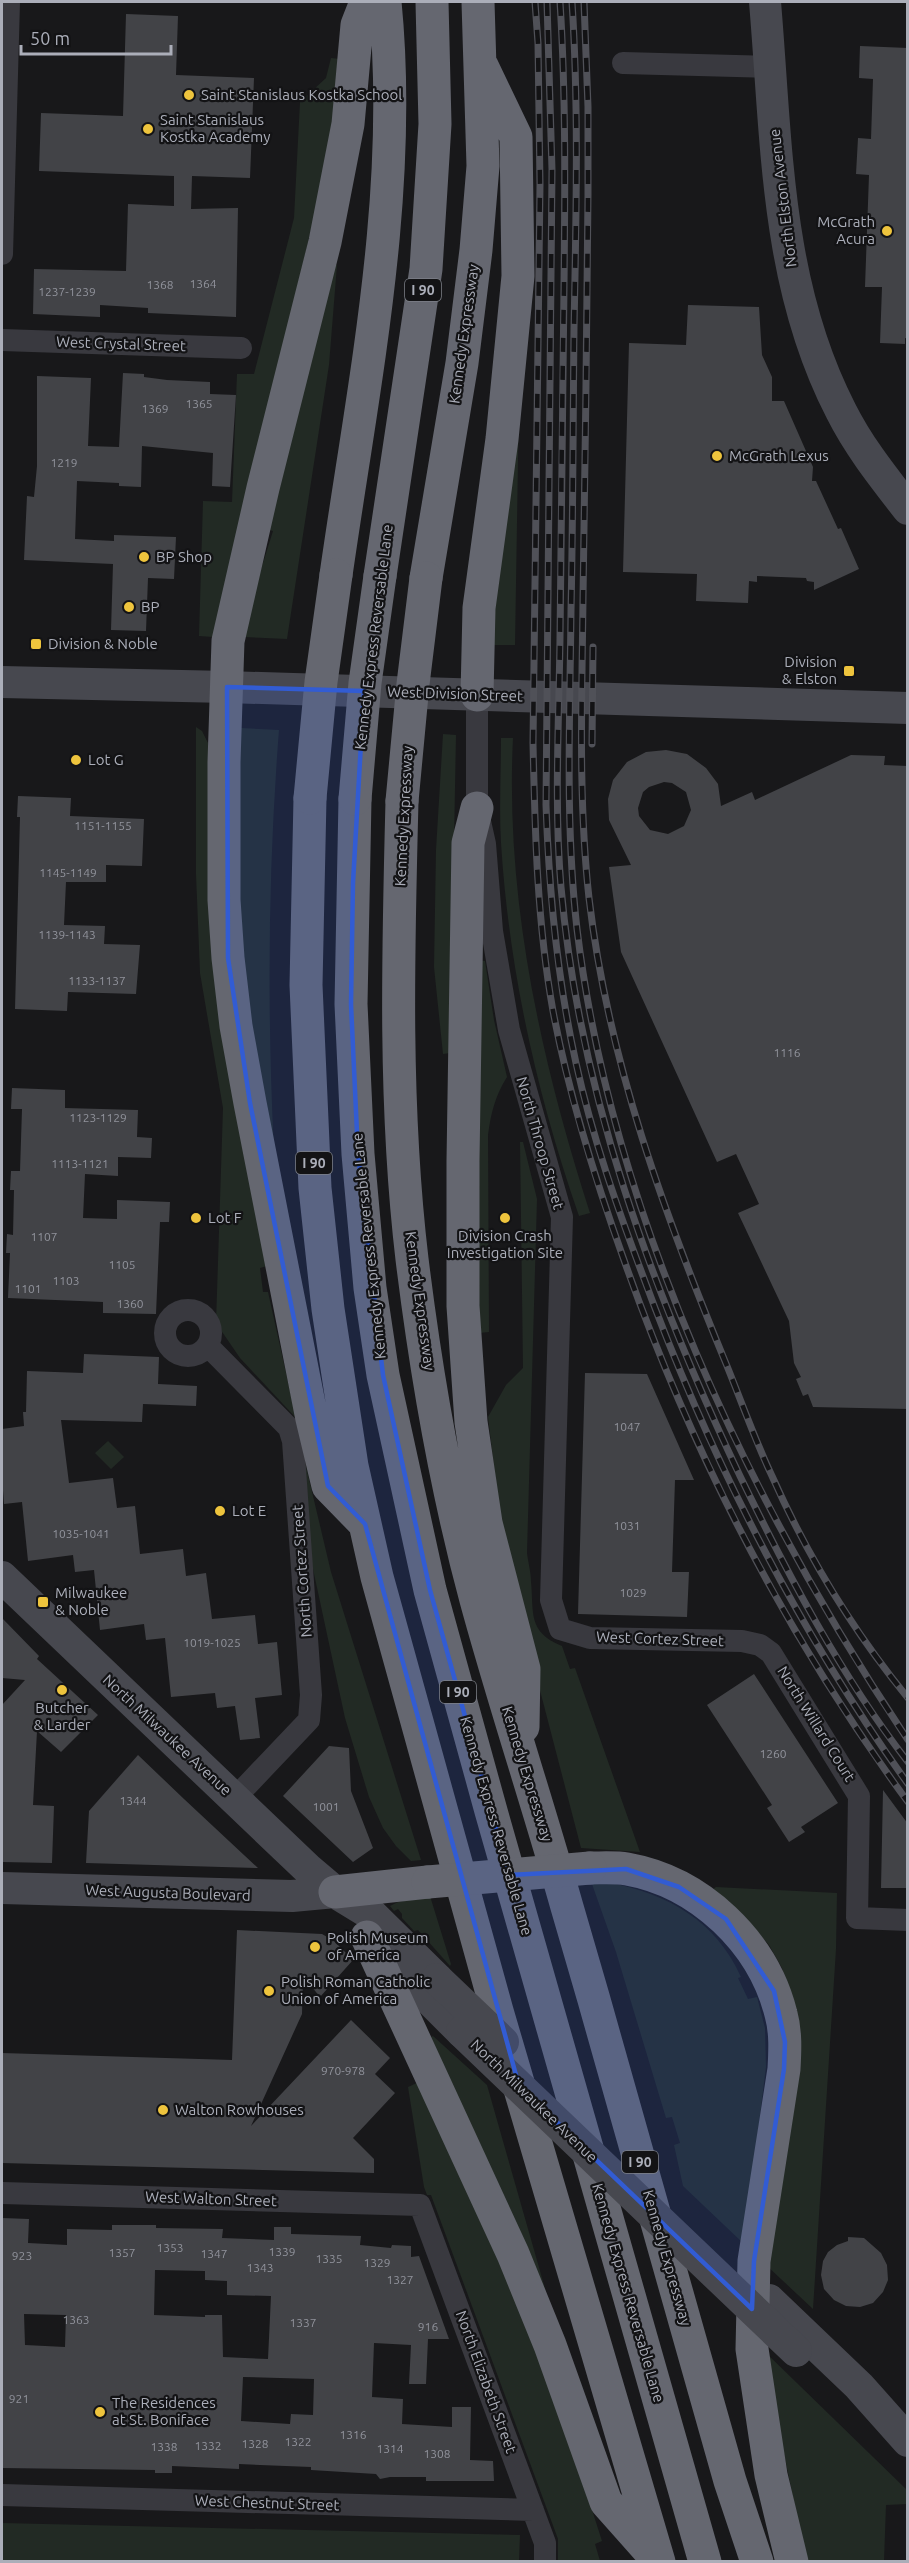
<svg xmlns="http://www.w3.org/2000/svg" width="909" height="2563" font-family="Ubuntu,sans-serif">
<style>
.green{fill:#222a24}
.building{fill:#424347;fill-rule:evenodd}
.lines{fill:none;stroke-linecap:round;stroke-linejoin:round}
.street{stroke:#39393f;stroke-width:22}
.secondary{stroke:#47484f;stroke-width:32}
.highway{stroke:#656770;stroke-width:33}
.rail-casing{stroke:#505158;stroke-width:7}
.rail{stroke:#131315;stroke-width:4.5;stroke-dasharray:14;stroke-linecap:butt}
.secondary-bridge{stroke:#47484f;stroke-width:32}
.highway-bridge{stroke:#656770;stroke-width:33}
.marked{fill:#325cd3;fill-opacity:0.2;stroke:#325cd3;stroke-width:4.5;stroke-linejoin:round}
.poi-dot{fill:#eec43d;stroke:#131315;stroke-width:2}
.labels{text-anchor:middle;stroke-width:4.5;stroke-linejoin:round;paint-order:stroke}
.number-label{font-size:12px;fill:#91939c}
.shield{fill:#131315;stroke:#7d8088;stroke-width:1.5}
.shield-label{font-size:14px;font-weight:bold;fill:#abaeb9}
.poi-label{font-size:15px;fill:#abaeb9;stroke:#131315;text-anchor:start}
.street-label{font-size:15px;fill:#abaeb9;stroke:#131315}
</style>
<rect width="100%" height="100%" fill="#18181a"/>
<path class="green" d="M331,58L340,59L331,147L213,637L199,636L203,501L232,502L237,374H254L294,218L300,102L326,78Z
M328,264L337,265L329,365L287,639L243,637L242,630L273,531L267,529Z
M519,400L515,645H489Z
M196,727L202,731L208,743L267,1266L260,1268L263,1292H268L296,1418L240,1358L216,1323L223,1108L200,973L196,874Z
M241,728L279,730C268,870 267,1011 274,1151L243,998L237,837Z
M443,734L456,735L450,1053L443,1054L434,967L436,850Z
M501,738H513C505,899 541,1061 590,1213L579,1216C537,1095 509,971 501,843C499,808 501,773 501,738Z
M475,960L485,961L494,1020L507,1077C495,1096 491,1113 488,1135L489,1332L479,1333Z
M520,1142H523L537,1199L527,1553C528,1562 531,1572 531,1582C534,1612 527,1632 562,1646L570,1669L575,1668L640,1852L581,1848L523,1625L499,1508L488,1417L506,1385L523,1368Z
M108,1441L124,1457L111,1469L95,1453Z
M304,1458L331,1572L421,1860L411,1861L396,1846L383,1828L369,1797L345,1718L310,1555Z
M611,1883C668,1894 716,1921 741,1977L738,1978L748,1999L757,1997L765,2028L766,2067L744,2244L683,2186L674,2145L680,2143L672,2117L666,2118L616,1952L592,1884Z
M716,1887L837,1893L836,1949L813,2309L766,2265L797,2014L782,1968L769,1945L743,1915L712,1890Z
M430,1896L451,1964L450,1966L418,1930L414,1931L402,1918V1914L398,1909L394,1911L390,1906L398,1902Z
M433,2036L487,2085L550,2306L431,2037Z
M419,2082L498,2254L568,2435L602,2541L595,2544L600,2561H558V2539L431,2195H427L424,2187L408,2087Z
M763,2350L907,2490V2504L886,2505L884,2561H806Z
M2,2523L520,2535L519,2561H2Z"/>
<path class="building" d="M126,14L178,16L176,75L254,78L250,178L192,176L191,209L238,208L236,317L148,313V308L100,305V317L33,314L34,269L126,271L128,204L174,206V176L39,171L41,113L123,116Z
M860,46L908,48V339L905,338V344L880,343L882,287H865L869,175L856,174L858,138L871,139L873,79L859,78Z
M688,305L759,307L762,355L772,377V401H784L813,467L812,481H816L838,529L841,528L859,569L814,590V582L807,581L806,578L757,576V582L749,581L748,603L696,601L697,574L623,572L629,343L686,345Z
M123,373L144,374V377L167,380L210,382V394L236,395L230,487L212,486L213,453L142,446L141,487L119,486V483L77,481L75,539L114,541V535L176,537L174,579L148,578L146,631L111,630L113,564L24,560L27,496L34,497L37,466V376L91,378L88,446L119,447Z
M666,750L687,754L706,768L718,784L721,806L752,792L755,800L851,755L885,756L884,765L908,766V1409L813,1407L808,1394L803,1396L796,1379L801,1377L794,1363L789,1321L738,1213L759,1204L736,1154L717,1162L621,952L609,867L631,865L609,820L608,799L613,780L627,762L646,752ZM664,782L672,783L686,792L691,810L684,826L668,834L650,830L639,816L638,808L643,792L649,787Z
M18,796L71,798L70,816L144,819L142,866L106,865V882H66L64,925L105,926L104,944L140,945L136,994L68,992L67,1011L15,1009L20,817H17Z
M12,1088L65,1090V1108L138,1110L137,1137L152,1138L151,1158L118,1157V1176L85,1174L83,1218L117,1219V1200L170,1202L169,1222H160L156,1314L103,1313V1302L8,1298L10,1253H6L7,1234L13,1235L14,1190H10L11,1171H20L22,1109H11Z
M84,1354L159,1357L158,1384L197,1386L196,1406L143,1404L142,1422L61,1420L69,1483L113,1478L117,1508L135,1506L140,1554L183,1549L186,1576L206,1573L212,1619L255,1615L258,1644L277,1642L282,1695L255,1698L260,1738L240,1740L235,1706L217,1708L215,1693L171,1697L165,1638L146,1640L144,1624L100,1630L94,1570L75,1572L73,1555L28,1561L22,1502L4,1504L2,1477V1429L24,1426L23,1412H26L27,1371L83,1373Z
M585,1373L647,1374L694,1480H675L672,1572H689L687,1617L578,1614Z
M2,1618L39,1656L37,1659L98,1715L61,1752L37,1731L33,1805L54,1806L52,1863L2,1862V1705L25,1680L2,1678Z
M754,1674L838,1803L801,1827L805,1832L789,1842L767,1808L772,1805L707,1705Z
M329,1746L349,1748L351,1791L373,1848L353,1862L283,1796Z
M138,1755L184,1799L258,1868L86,1863L89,1811Z
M883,1790L908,1824V1888H881Z
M237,1930L322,1934L334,1941L353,1960L320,1997L303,1976L302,2014L251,2126L351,2020L390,2058L375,2074L395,2093L353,2138L374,2159V2173L2,2163V2053L232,2060Z
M2,2218L29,2219L28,2243L67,2245V2229L112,2230V2225H156V2228L223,2229L222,2238L274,2240V2227H291V2234L361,2236L360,2245L391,2248L392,2245L411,2246V2257L419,2256L449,2339H428L426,2384H409L411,2345L374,2343L372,2397L403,2399L402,2424L452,2427V2407H471L470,2460L493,2461L494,2481H426V2477H390L380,2479L376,2474L311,2470V2467L239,2464V2469L172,2466V2473H155V2470L2,2468ZM155,2270L205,2271V2280L227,2281V2295L271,2296L268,2359L223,2357L222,2315H205V2317L154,2315ZM24,2314L66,2315L65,2347L25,2345ZM243,2377L314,2379L313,2415L291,2414L290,2424L241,2421Z
M848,2237L864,2238L881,2253L887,2265L888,2280L883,2292L873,2303L860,2307L846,2306L834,2300L824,2289L821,2275L823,2261L828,2252L837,2245L848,2241Z"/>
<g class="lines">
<path class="street" d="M623,63L770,67
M2,254L9,2
M2,340L241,348
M477,695V808L485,844L492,931L509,1030L562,1217L551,1600L560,1629L590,1638L742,1641L760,1645L771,1653L859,1796L857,1918L908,1920
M165 1333a23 23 0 1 1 46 0a23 23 0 1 1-46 0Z
M208,1346L289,1428L293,1441L311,1695L309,1720L234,1799
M2,2193L420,2205L545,2543V2562
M2,2495L533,2510"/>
<path class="secondary" d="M765,2C777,142 775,283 841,411C859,447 884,478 908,509
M2,682L227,687L908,708
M2,1577L309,1870L335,1892L371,1914L437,1979
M2,1888L292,1896L335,1892
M398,1968L462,2032
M769,2300L859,2386L908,2441"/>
<path class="highway" d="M336,575C363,386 404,193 385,2
M380,576L426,269L435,124L432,2
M426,578L462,363L476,250L483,166L478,2
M477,695L479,608L502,439L518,276L516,137L482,66
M310,798L306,985L315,1188L328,1309L352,1466L377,1577L497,2011L659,2562
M355,799L351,1004L358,1154L370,1288L383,1375L430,1590L491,1811L705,2562
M402,801C398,954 394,1107 412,1259C426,1373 446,1489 476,1600C504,1703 538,1804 567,1907C623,2098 676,2290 730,2481L757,2562
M477,808L468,843L463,1161V1306L471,1422L486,1523L524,1669L523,1727
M365,1524L328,1486L312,1419L250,1103L236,1026L228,958L224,900V762L228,641L263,488L325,242L348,124L357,25L366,2
M590,1868C602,1868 615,1867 627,1869C700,1882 763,1942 781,2014C786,2032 785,2051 784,2069L754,2261L752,2349L771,2475L792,2562
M335,1892L428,1882
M367,1937L513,2254L550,2345L606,2502L653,2555"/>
<g class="rail-casing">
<path id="rail" d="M535,2L538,43L540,185L533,743C535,833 537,922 553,1011C569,1096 595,1179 624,1260C692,1453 787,1637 908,1802
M547,2L552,170L546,805C549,892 557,978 576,1063C592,1136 617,1207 643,1276C709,1456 796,1627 908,1784
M560,2C566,97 565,192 564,287C562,404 561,521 560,638C559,721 554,804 561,887C579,1093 652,1290 740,1476C787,1573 841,1676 908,1762
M572,2C579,111 576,220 574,329C573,423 573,517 571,611C570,717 565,824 577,929C611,1213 750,1504 908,1740
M584,2L588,107V195C587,329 585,464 583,598C582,698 578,798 589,898C608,1061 665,1216 727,1366C742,1403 755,1440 772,1476C807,1555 853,1631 908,1698
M592,744L593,647"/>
</g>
<use href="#rail" class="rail"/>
<path class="secondary-bridge" d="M437,1979L503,2042
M462,2032L796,2351"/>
<path class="highway-bridge" d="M310,798L321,682L336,575
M355,799L365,683L380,576
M402,801L413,684L426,578
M428,1882L590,1868"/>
</g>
<path class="marked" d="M227,687L364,691L353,883L351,1004L358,1154L383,1375L430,1590L509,1875L626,1869L679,1887L726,1919L774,1991L785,2042L784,2069L754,2261L752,2309L519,2086L365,1524L328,1486L250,1103L228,958Z"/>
<g class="poi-dot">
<circle cx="189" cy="95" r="6"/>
<circle cx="148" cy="129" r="6"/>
<circle cx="887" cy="231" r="6"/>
<circle cx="717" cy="456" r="6"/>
<circle cx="144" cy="557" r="6"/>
<circle cx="129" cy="607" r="6"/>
<rect x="30" y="638" width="12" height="12" rx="3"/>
<rect x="843" y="665" width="12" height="12" rx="3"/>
<circle cx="76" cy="760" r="6"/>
<circle cx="196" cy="1218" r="6"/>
<circle cx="505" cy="1218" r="6"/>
<circle cx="220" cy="1511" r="6"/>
<rect x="37" y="1596" width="12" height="12" rx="3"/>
<circle cx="62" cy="1690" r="6"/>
<circle cx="315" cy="1947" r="6"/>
<circle cx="269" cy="1991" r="6"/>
<circle cx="163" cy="2110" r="6"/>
<circle cx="100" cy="2412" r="6"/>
</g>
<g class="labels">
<g class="number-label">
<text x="203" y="288">1364</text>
<text x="160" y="289">1368</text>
<text x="67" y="296">1237-1239</text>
<text x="199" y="408">1365</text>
<text x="155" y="413">1369</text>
<text x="64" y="467">1219</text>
<text x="103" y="830">1151-1155</text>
<text x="68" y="877">1145-1149</text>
<text x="67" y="939">1139-1143</text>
<text x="97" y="985">1133-1137</text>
<text x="787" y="1057">1116</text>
<text x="98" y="1122">1123-1129</text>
<text x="80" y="1168">1113-1121</text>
<text x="44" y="1241">1107</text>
<text x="122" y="1269">1105</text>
<text x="66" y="1285">1103</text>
<text x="28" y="1293">1101</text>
<text x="130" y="1308">1360</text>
<text x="627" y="1431">1047</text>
<text x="627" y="1530">1031</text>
<text x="81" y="1538">1035-1041</text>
<text x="633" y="1597">1029</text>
<text x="212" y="1647">1019-1025</text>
<text x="773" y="1758">1260</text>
<text x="133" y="1805">1344</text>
<text x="326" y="1811">1001</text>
<text x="343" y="2075">970-978</text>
<text x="170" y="2252">1353</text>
<text x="282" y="2256">1339</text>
<text x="122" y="2257">1357</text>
<text x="214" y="2258">1347</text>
<text x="22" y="2260">923</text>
<text x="329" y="2263">1335</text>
<text x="377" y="2267">1329</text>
<text x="260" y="2272">1343</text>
<text x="400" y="2284">1327</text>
<text x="76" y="2324">1363</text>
<text x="303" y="2327">1337</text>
<text x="428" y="2331">916</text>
<text x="19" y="2403">921</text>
<text x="353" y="2439">1316</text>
<text x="298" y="2446">1322</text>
<text x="255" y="2448">1328</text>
<text x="208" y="2450">1332</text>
<text x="164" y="2451">1338</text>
<text x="390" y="2453">1314</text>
<text x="437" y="2458">1308</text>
</g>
<g class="shield">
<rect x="405" y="279" width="36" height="22" rx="4.5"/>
<rect x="296" y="1152" width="36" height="22" rx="4.5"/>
<rect x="440" y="1681" width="36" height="22" rx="4.5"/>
<rect x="622" y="2151" width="36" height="22" rx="4.5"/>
</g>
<g class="shield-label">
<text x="423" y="295">I 90</text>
<text x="314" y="1168">I 90</text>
<text x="458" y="1697">I 90</text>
<text x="640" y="2167">I 90</text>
</g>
<g class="poi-label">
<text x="201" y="100">Saint Stanislaus Kostka School</text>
<text x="160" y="125">Saint Stanislaus<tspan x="160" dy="17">Kostka Academy</tspan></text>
<text x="875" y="227" text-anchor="end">McGrath<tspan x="875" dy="17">Acura</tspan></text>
<text x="729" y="461">McGrath Lexus</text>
<text x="156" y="562">BP Shop</text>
<text x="141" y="612">BP</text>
<text x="48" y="649">Division &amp; Noble</text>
<text x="837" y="667" text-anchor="end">Division<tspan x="837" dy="17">&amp; Elston</tspan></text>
<text x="88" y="765">Lot G</text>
<text x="208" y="1223">Lot F</text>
<text x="505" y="1241" text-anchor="middle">Division Crash<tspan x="505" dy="17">Investigation Site</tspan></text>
<text x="232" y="1516">Lot E</text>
<text x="55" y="1598">Milwaukee<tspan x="55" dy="17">&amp; Noble</tspan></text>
<text x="62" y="1713" text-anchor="middle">Butcher<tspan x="62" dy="17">&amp; Larder</tspan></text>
<text x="327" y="1943">Polish Museum<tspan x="327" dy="17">of America</tspan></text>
<text x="281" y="1987">Polish Roman Catholic<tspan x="281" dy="17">Union of America</tspan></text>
<text x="175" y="2115">Walton Rowhouses</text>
<text x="112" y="2408">The Residences<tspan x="112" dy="17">at St. Boniface</tspan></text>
</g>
<g class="street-label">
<text transform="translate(783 198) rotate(-97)" y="5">North Elston Avenue</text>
<text transform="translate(464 334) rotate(-82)" y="5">Kennedy Expressway</text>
<text transform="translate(121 344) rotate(2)" y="5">West Crystal Street</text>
<text transform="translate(374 637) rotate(-83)" y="5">Kennedy Express Reversable Lane</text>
<text transform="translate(455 694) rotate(2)" y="5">West Division Street</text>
<text transform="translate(404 816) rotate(-87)" y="5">Kennedy Expressway</text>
<text transform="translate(540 1143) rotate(74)" y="5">North Throop Street</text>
<text transform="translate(369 1246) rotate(-96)" y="5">Kennedy Express Reversable Lane</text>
<text transform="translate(420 1301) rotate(82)" y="5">Kennedy Expressway</text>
<text transform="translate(302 1571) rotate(-94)" y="5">North Cortez Street</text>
<text transform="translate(660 1639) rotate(2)" y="5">West Cortez Street</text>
<text transform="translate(816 1724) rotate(58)" y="5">North Willard Court</text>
<text transform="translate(167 1735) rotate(43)" y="5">North Milwaukee Avenue</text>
<text transform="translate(527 1774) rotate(73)" y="5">Kennedy Expressway</text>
<text transform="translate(496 1826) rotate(74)" y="5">Kennedy Express Reversable Lane</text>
<text transform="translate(168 1893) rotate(2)" y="5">West Augusta Boulevard</text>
<text transform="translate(534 2101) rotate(44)" y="5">North Milwaukee Avenue</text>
<text transform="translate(211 2199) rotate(2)" y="5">West Walton Street</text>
<text transform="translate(667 2258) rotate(74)" y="5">Kennedy Expressway</text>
<text transform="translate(628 2293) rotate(74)" y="5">Kennedy Express Reversable Lane</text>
<text transform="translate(486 2382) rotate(70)" y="5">North Elizabeth Street</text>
<text transform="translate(267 2503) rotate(2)" y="5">West Chestnut Street</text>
</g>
</g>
<rect width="909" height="2563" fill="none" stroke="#abaeb9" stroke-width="6"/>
<path d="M21 45v9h150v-9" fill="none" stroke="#abaeb9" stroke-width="3"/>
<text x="30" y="45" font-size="18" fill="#abaeb9" stroke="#131315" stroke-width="4.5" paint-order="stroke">50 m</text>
</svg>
